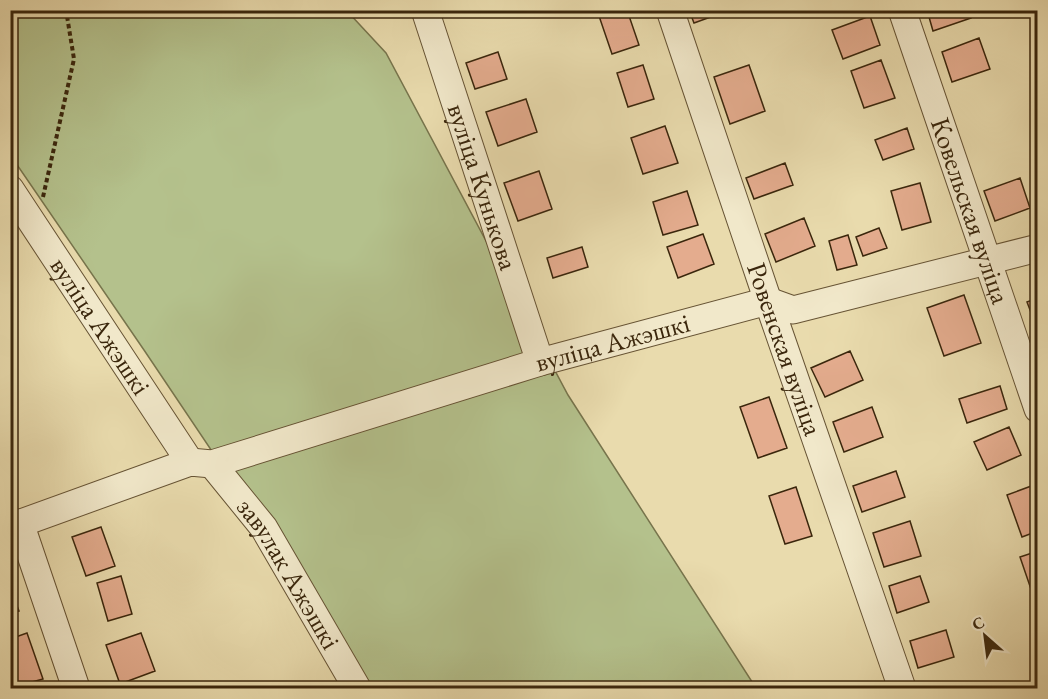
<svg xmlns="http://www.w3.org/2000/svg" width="1048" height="699" font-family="'EB Garamond',serif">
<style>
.grass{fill:#b4c18c;stroke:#77744c;stroke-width:1.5}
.building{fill:#e4ac8e;stroke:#3a260c;stroke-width:1.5}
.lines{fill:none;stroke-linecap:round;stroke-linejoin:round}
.minor-casing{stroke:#665334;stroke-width:29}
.path{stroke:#3a260c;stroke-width:4;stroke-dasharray:4.5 3;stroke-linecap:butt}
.minor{stroke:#f1e8ca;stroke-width:27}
.labels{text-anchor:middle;stroke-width:5;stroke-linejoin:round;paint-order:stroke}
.street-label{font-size:27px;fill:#3a260c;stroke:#f1e8ca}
</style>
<rect width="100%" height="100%" fill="#e9dbad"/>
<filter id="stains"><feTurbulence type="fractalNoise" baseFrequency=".00333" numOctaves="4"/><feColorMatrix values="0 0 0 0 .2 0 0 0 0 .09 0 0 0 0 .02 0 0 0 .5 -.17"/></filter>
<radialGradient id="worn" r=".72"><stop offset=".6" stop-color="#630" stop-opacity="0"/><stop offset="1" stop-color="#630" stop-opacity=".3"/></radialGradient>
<path class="grass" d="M10,11H347L386,53L568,395L756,688H371L144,350L11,156Z"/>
<path class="building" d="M616,10H627L639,45L612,54L599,16Z
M689,10H730L694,23Z
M927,10H968L971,18L933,31Z
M870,16L880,45L843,59L832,30Z
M979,38L990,69L952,82L942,52Z
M498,52L507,79L475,89L466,63Z
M881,60L895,98L864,108L851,71Z
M643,65L654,99L628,107L617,73Z
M749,65L765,111L730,124L714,77Z
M526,99L537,132L498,146L486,112Z
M665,126L678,163L643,174L631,138Z
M907,128L914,149L883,160L875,140Z
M785,163L793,185L754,199L746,178Z
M539,171L552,209L518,221L504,183Z
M1020,178L1030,208L995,221L984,191Z
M920,183L931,222L902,230L891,191Z
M687,191L698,225L663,235L653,202Z
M804,218L815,246L776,262L765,234Z
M879,228L887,248L863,256L856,237Z
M703,234L714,264L678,278L667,247Z
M848,235L857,265L837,270L829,241Z
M582,247L588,267L553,278L547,258Z
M964,295L981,343L944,356L927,308Z
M1038,298V331L1027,302Z
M850,351L863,380L825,397L811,368Z
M1000,386L1007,409L967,423L959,399Z
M769,397L787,448L758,458L740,407Z
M872,407L883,437L844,452L833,422Z
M1009,427L1021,455L987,470L974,442Z
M896,471L905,497L862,512L853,486Z
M1034,485L1038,495V531L1022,537L1007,495Z
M796,487L812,536L785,544L769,496Z
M910,521L921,556L884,567L873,533Z
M101,527L115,566L86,576L72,537Z
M1038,551V593L1033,595L1020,557Z
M121,576L132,614L108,621L97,583Z
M920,576L929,602L897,613L889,586Z
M10,587L19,611L10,614Z
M946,630L954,657L918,668L910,641Z
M27,633L43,679L10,688V639Z
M141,633L155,671L120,684L106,645Z"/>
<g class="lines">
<g class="minor-casing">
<g id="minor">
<path id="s1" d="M425,10L540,362"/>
<path id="s2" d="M670,10L768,301L902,688"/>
<path id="s3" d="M902,10L1038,409"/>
<path id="s4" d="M10,189L190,462"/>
<path id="s5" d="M212,464L264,528L357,688"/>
<path d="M20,523L76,688"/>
<path id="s6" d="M10,527L190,462L212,464L540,362L768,301L793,310L1038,248"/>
</g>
</g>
<path class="path" d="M43,197L74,59L66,10"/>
<use href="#minor" class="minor"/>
</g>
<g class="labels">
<g class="street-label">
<text dy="9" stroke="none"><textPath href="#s1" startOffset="186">вуліца Кунькова</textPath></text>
<text dy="9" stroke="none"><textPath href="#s3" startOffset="212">Ковельская вуліца</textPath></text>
<text dy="9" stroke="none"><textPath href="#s4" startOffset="164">вуліца Ажэшкі</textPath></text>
<text dy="9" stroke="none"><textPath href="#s6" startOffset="632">вуліца Ажэшкі</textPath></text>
<text dy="9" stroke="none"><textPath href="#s2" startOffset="358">Ровенская вуліца</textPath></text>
<text dy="9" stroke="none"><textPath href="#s5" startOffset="134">завулак Ажэшкі</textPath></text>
</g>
</g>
<rect width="1048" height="699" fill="none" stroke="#e9dbad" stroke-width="36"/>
<rect x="12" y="12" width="1024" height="675" fill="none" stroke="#3a260c" stroke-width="3"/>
<rect x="18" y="18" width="1012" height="663" fill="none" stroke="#3a260c" stroke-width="1.5"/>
<g transform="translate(985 636) rotate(332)" stroke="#f1e8ca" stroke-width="4.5" paint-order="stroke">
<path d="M0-4.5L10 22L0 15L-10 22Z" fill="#3a260c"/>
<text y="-9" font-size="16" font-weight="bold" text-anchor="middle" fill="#3a260c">С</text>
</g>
<rect width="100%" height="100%" filter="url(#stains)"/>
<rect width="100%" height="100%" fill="url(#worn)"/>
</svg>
